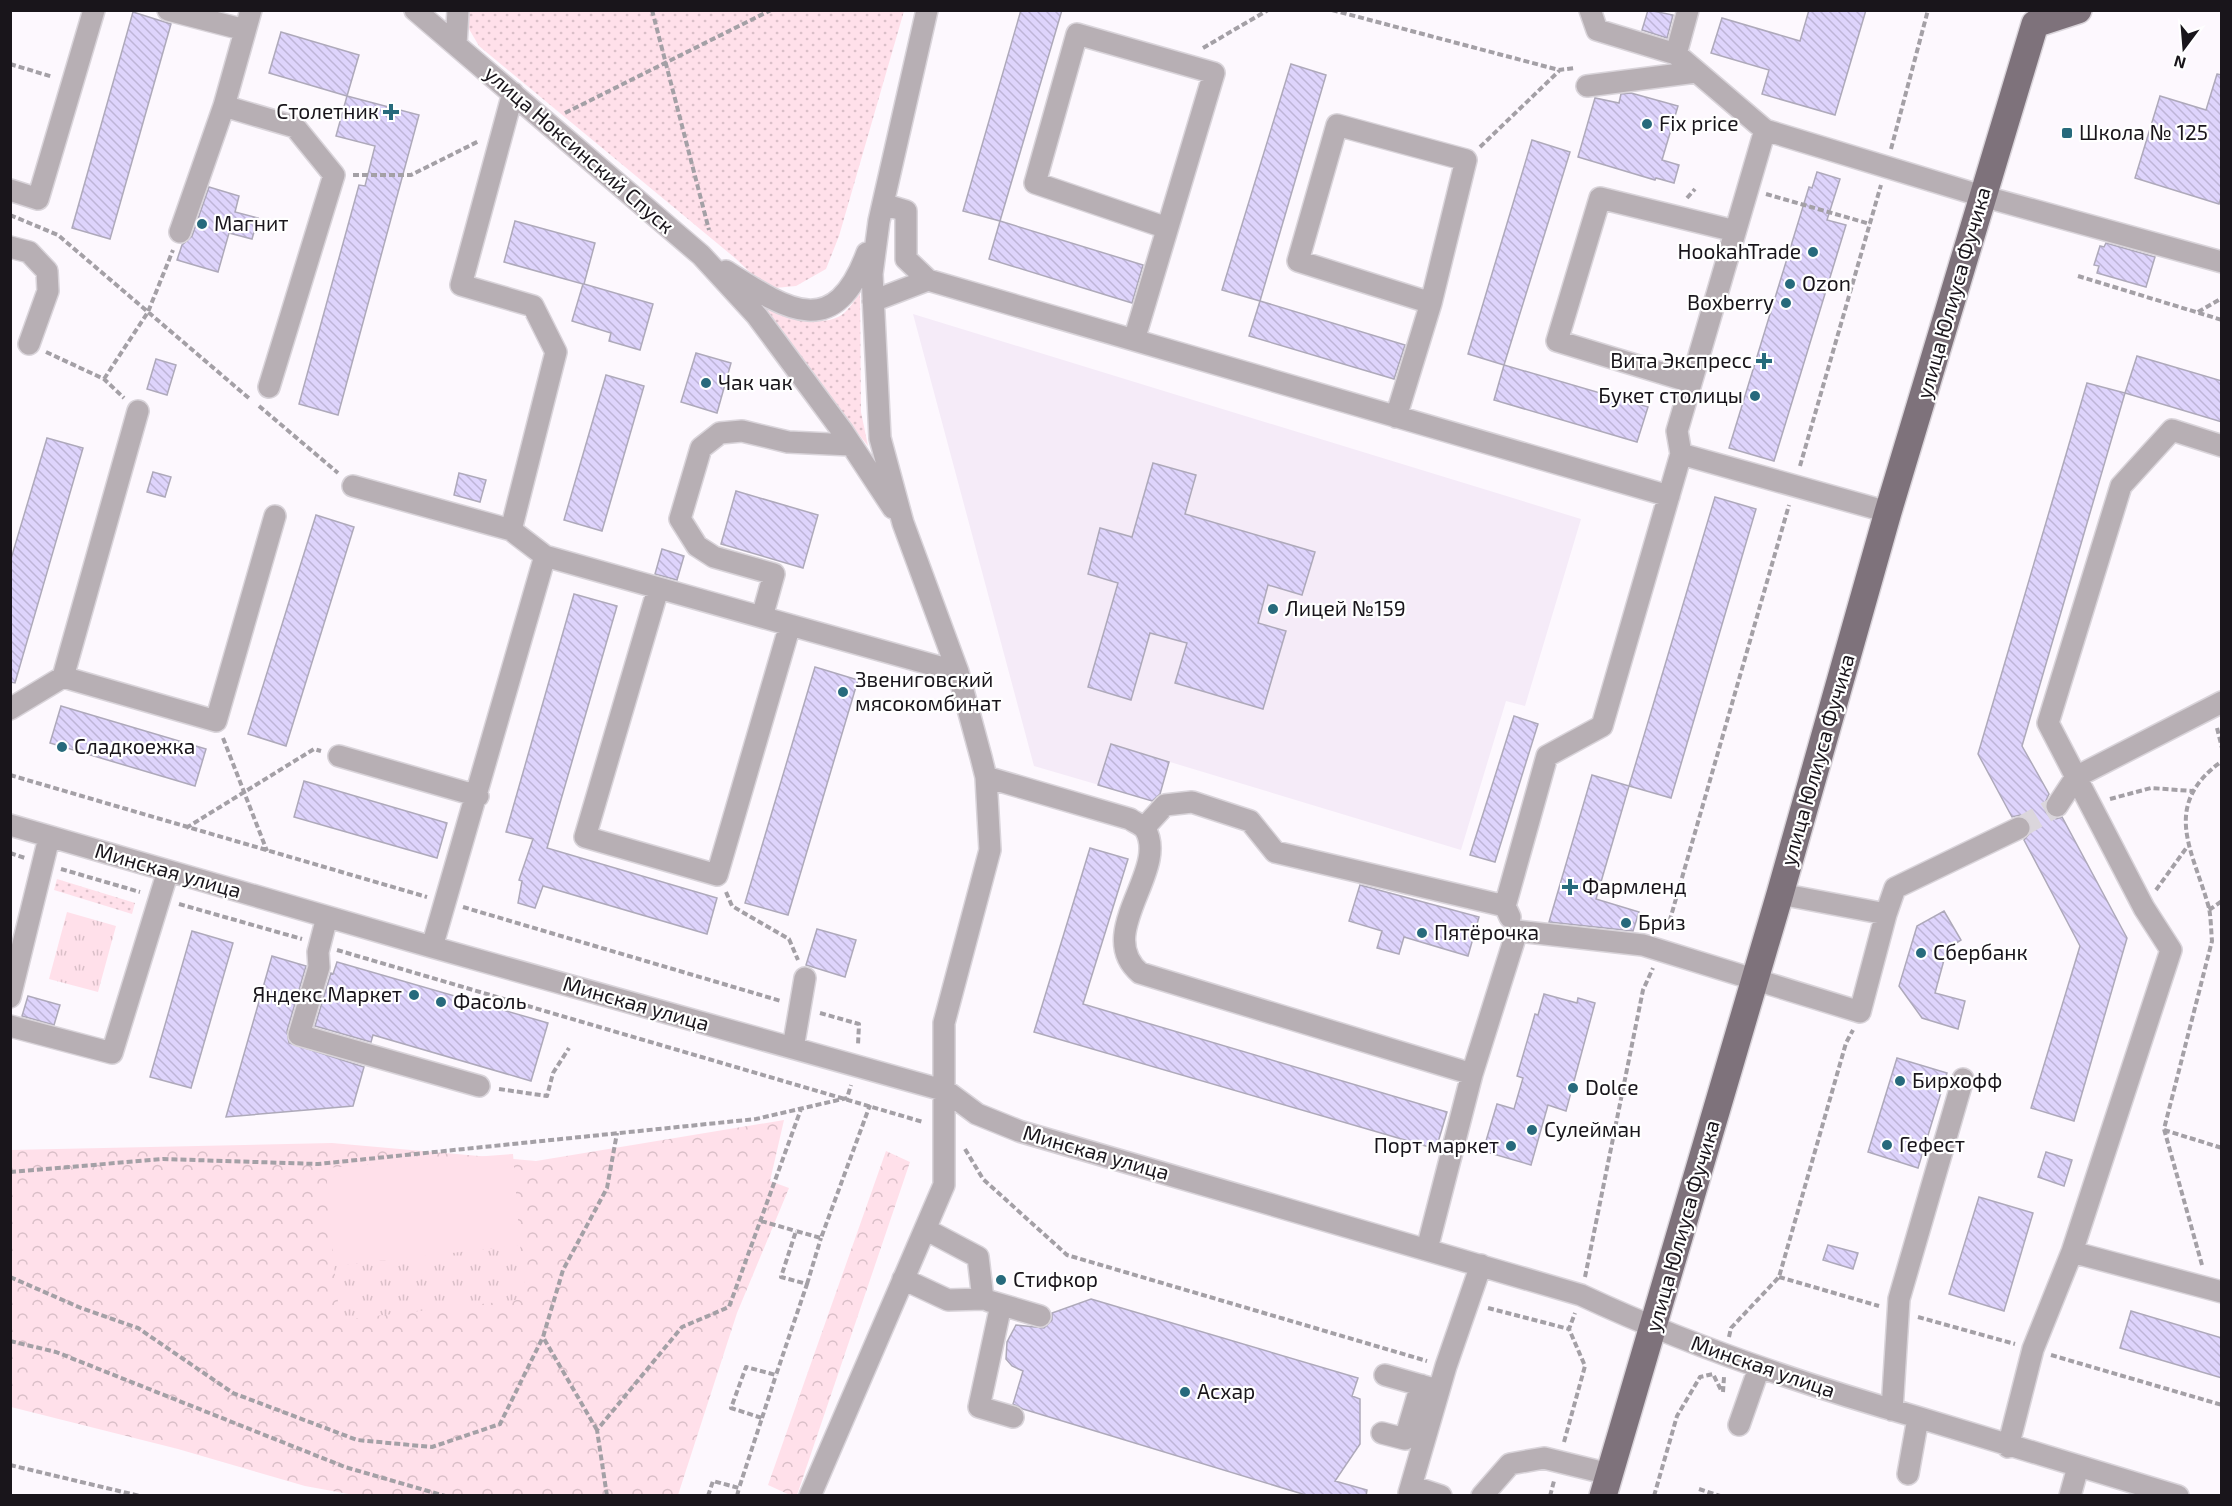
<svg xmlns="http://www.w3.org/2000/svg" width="2232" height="1506" font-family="'Exo 2',sans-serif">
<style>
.built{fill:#f5ebf8}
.grass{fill:url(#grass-dots)}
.forest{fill:url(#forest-crowns)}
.park{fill:url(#park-tufts)}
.garden{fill:#ffe0ea}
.building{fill:url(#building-back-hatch);stroke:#aea9ba;stroke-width:1.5}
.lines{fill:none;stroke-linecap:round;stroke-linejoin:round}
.minor-tunnel{stroke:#dbd6dc;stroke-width:21;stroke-dasharray:21 10;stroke-linecap:butt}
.minor-casing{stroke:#d9d4da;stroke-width:24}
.major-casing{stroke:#d9d4da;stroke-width:30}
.path{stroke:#a4a0a6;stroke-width:4;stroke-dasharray:6 3;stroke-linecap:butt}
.minor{stroke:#b7afb4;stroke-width:21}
.major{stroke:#7e727b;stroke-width:27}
.poi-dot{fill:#276a7c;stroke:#fff;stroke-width:2}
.labels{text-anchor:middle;stroke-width:4.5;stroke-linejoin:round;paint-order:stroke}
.poi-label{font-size:21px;fill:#19151b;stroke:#fff;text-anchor:start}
.street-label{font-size:21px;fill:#19151b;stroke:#fff}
</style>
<defs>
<pattern id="grass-dots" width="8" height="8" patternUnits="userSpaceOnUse" patternTransform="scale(1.5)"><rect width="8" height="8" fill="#ffe0ea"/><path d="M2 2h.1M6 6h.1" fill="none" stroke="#dabfc8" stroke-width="1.8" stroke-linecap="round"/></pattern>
<pattern id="forest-crowns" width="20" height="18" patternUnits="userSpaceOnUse" patternTransform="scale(1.5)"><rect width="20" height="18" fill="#ffe0ea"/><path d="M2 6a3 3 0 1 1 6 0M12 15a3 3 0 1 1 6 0" fill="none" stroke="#dabfc8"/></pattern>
<pattern id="park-tufts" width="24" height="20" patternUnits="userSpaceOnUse" patternTransform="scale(1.5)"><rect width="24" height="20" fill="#ffe0ea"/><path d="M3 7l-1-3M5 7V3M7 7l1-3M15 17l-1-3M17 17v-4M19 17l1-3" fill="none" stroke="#dabfc8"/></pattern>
<pattern id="building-back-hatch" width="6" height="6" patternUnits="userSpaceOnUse" patternTransform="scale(1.5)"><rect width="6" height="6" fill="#ded4fc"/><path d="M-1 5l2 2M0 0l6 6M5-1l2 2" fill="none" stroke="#beb5d7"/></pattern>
</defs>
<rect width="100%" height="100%" fill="#fdf8fe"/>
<path class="built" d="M913,314L1581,519L1525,706L1506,701L1461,850L1170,762L1157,802L1034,766Z"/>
<path class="grass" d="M467,11H904L839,236L826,269L796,286L775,288L759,281L735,258L479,46L469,29Z
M860,293L861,412L868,446L755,302C778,310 814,329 838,317C847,313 854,301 860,293Z
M57,879L135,903L132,914L54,890Z"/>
<path class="forest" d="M784,1120L770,1181L789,1188L737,1313L678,1495H354L305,1486L178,1449L11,1407L10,1150L332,1143L536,1161Z
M886,1151L910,1162L797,1495H790L768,1485Z"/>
<path class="park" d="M67,912L116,926L98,992L49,979Z
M520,1245L526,1299L340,1320L334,1266Z"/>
<path class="garden" d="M513,1154L520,1245L334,1266L326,1168Z"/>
<path class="building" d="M1021,10H1062L1000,221L963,211Z
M1648,10L1673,15L1667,38L1642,30Z
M1809,10H1866L1835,115L1762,94L1769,70L1711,53L1722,18L1800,41Z
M133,12L171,24L110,239L72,228Z
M281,32L359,55L347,96L269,73Z
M1291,64L1326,75L1260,301L1222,290Z
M2217,74L2222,75V194L2219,204L2135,178L2160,96L2206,110Z
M1631,93L1678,106L1662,160L1679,165L1674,183L1656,178L1655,180L1578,157L1595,98L1619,103L1621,94Z
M347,96L419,115L338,415L299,404L359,185L365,186L375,146L336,136Z
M1532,140L1570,152L1504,365L1468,354Z
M1817,172L1840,179L1827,220L1846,225L1774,461L1729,448L1809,187L1812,188Z
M209,187L239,196L235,212L258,218L252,239L229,233L218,272L177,260L182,245L192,236Z
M515,221L595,243L584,284L653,304L640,350L609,341L611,333L572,321L583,284L504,262Z
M1000,221L1143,265L1132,303L989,259Z
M2106,243L2155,257L2146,287L2097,273L2099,266L2094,265L2100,246L2104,247Z
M1260,301L1405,345L1394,379L1249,336Z
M696,353L731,363L717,413L681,402Z
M2137,356L2222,381V422L2125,393Z
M156,359L176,365L167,395L147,389Z
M1504,365L1648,407L1637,442L1494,400Z
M606,375L644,386L602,531L564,520Z
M2087,383L2125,393L2022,746L2049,794L2044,805L2046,812L2056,819L2062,817L2127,938L2074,1121L2031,1108L2080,946L2024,840L2032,830L2030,822L2020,815L2012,817L1978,754Z
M47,438L83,448L15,683L10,682V562Z
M1153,463L1196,475L1185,514L1315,552L1302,595L1268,585L1258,623L1286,631L1263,709L1175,683L1187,643L1150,633L1131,700L1088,687L1118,583L1088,574L1100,528L1132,537Z
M153,472L171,477L165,497L147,492Z
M459,473L486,480L480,502L454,495Z
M736,491L818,515L803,568L721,544Z
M1715,497L1756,509L1671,798L1629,786Z
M316,515L354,527L286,746L248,734Z
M662,549L684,556L677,580L655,574Z
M574,594L617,606L547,848L717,898L707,934L543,886L535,908L518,903L522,881L519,880L533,839L506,832Z
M815,667L858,680L788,915L745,903Z
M61,706L206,749L195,786L50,743Z
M1514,716L1538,724L1495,862L1470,855Z
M1111,744L1169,762L1160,794L1152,801L1098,785Z
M1592,775L1629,786L1596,899L1639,912L1633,931L1549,922Z
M304,781L447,823L437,858L294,817Z
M1090,848L1128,859L1083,1004L1447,1112L1436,1149L1034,1032Z
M1360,885L1479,917L1468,956L1404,937L1399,954L1377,948L1382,931L1349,921Z
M1944,911L1961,940L1947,949L1935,993L1965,1001L1958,1029L1922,1018L1899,986L1917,926Z
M817,929L856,940L845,977L806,965Z
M192,931L233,943L191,1088L150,1077Z
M272,956L306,966L287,1031L289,1043L364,1067L353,1106L226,1117Z
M337,962L548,1023L531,1081L373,1035L371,1042L315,1026L331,973L333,974Z
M1544,994L1577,1003L1578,998L1595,1003L1566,1111L1548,1105L1531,1165L1483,1151L1497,1104L1514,1109L1523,1078L1517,1076L1535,1014L1538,1015Z
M28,996L60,1005L54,1025L22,1016Z
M1897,1058L1947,1073L1918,1168L1868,1152Z
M2046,1152L2072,1160L2064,1186L2038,1177Z
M1979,1197L2033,1213L2004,1311L1949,1294Z
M1828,1245L1858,1253L1853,1269L1823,1260Z
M1091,1299L1358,1378L1352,1396L1360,1399V1444L1335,1481L1367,1490L1366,1496H1309L1023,1409L1013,1404L1023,1371L1012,1366L1006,1359L1007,1342L1016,1325L1044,1328L1052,1320V1313Z
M2131,1311L2222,1338V1378L2120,1348Z"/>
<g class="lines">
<path class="minor-tunnel" d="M2019,828L2057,806"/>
<g class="minor-casing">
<path id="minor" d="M168,10L245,30
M415,10L701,255L757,316L843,432L893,508
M1590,10L1597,30L1676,54
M1688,10L1676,54L1765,130
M456,45L458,10
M1587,86L1696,72
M224,106L295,127L334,175L269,387
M10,190L38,199L94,10
M883,204L906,211V259L928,280L1669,496
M180,232L224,106L251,10
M10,247L29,252L47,271L48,291L29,344
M726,271C787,310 834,342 867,253
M873,301L928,280
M1134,340L1214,73L1077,34L1035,183L1167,228
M1691,382L1557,341L1600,198L1735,231
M1396,417L1431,303L1466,160L1337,125L1298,261L1431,303
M1681,454L1677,431L1765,130L1982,196L2222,262
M353,486L511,530L545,556L790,625
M511,530L556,352L533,306L461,285L513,93
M658,589L585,837L717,875L790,625L958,672
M762,617L774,574L714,557L697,546L680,519L701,448L720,433L742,431L788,442L851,445
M63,677L216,721L275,516
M10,709L63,677L138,411
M339,756L478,796
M986,777L1130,819C1134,822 1142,825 1145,829C1170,870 1093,933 1140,973L1472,1074L1517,931L1643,945L1860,1012L1886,914
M2057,806L2076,777L2222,702
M10,825L432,947L946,1091L977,1114L1019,1131L1581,1295C1690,1346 1802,1384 1917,1417C2004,1443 2091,1470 2178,1496
M1144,828L1165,805L1192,802L1250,821L1275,852L1505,906L1510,917
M1780,894L1886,914L1895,888L2019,828
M1505,906L1547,756L1602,726L1681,454L1888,512
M327,917L318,952L319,967L299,1035L479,1086
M432,947L545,556
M10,997L49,838
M10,1026L112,1053L168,871
M793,1048L805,978
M1427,1249L1472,1074
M2072,1252L2171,950L2144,908L2048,723L2121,486L2172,430L2222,446
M903,1279L948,1300L983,1299L978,1257L925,1229
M989,1301L1040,1316
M1001,1305L979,1407L1013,1417
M1385,1375L1434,1389
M1892,1410L1899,1299L1963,1079
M1739,1425L1759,1368
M1382,1433L1405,1439L1421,1385
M2008,1447L2033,1349L2072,1252L2222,1292
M1908,1474L1918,1418
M1411,1486L1441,1496
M1409,1493L1446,1366L1481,1265
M810,1496L944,1185V1023L990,850L986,777L981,757L958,672L903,523L880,438L872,274L879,221L927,10
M1482,1496L1510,1464L1544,1458L1609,1474
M2070,1496L2078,1467"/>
</g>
<g class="major-casing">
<path id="major" d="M2035,24L2078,10
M1603,1496L1780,894L1888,512L2035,24"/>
</g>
<path class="path" d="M652,10L709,230
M1332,10L1559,70L1575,68
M1203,48L1268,10
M10,64L53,77
M565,113L771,10
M1480,147L1559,71
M1891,149L1928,10
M353,175H411L479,141
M1766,194L1870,224
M1687,198L1695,189
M10,215L58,235L251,400
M2078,276L2222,320
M2198,312L2222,298
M46,352L104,379L124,398
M104,379L148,312L173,250
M259,406L338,473
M1800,466L1881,185
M2217,728L2222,748
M223,738L267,851
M10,775L427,897
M2110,799L2151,788L2192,791
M186,828L314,749L321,751
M10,853L25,858
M61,869L140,892
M2156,890L2187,847
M726,892L732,906L789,939L798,960
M179,904L302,939
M463,907L781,1001
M2209,910L2222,901
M1667,930L1789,505
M337,950L923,1122
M820,1013L859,1024L858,1045
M499,1089L547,1096L553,1073L569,1048
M2164,1130L2222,1148
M965,1149L983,1179L1067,1255L1427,1361
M10,1172L163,1159L318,1164L756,1119L847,1098L851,1085
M761,1221L796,1231
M2202,1265L2164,1129L2212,941C2211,930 2211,918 2209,908C2193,850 2160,806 2222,761
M10,1277L81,1308L138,1328L233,1393L357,1440L432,1447L500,1424L543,1337
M1585,1277L1643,990L1653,968
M1779,1277L1879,1306
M807,1284L821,1238
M1488,1308L1569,1329
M1918,1317L2015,1344
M1729,1337L1731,1328L1779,1277L1846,1043L1853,1030
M10,1341L56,1352L345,1467L445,1496
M2051,1355L2222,1405
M1723,1392L1724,1377
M762,1418L776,1375
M597,1430L543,1337L563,1270L607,1188L617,1133
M1564,1442L1585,1366L1569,1329L1575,1313
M10,1465L140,1496
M1699,1489L1720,1496
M607,1496L597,1430L682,1327L729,1307L801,1109
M708,1496L713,1481L739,1488L762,1418L731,1408L746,1367L776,1375L807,1284L781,1277L796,1231L821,1238L870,1105
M737,1496L739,1488
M1550,1496L1554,1481
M1654,1496L1677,1416L1700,1377L1713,1374L1722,1392"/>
<use href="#minor" class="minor"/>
<use href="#major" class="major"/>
</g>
<g class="poi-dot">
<path d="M388 103h6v6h6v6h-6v6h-6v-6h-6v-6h6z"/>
<circle cx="1647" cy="124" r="6"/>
<rect x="2061" y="127" width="12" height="12" rx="3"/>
<circle cx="202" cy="224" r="6"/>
<circle cx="1813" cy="252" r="6"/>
<circle cx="1790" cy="284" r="6"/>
<circle cx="1786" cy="303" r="6"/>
<path d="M1761 352h6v6h6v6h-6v6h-6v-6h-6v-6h6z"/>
<circle cx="706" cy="383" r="6"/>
<circle cx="1755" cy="396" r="6"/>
<circle cx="1273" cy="609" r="6"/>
<circle cx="843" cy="692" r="6"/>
<circle cx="62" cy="747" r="6"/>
<path d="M1567 878h6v6h6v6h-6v6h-6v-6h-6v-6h6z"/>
<circle cx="1626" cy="923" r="6"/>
<circle cx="1422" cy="933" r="6"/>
<circle cx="1921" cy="953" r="6"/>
<circle cx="414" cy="995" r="6"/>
<circle cx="441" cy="1002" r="6"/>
<circle cx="1900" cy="1081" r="6"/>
<circle cx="1573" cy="1088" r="6"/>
<circle cx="1532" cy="1130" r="6"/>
<circle cx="1887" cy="1145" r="6"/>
<circle cx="1511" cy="1146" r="6"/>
<circle cx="1001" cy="1280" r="6"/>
<circle cx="1185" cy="1392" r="6"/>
</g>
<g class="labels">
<g class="poi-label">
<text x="379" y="119" text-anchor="end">Столетник</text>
<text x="1659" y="131">Fix price</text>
<text x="2079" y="140">Школа № 125</text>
<text x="214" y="231">Магнит</text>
<text x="1801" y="259" text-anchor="end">HookahTrade</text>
<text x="1802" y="291">Ozon</text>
<text x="1774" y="310" text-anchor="end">Boxberry</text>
<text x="1752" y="368" text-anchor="end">Вита Экспресс</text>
<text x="718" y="390">Чак чак</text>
<text x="1743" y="403" text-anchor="end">Букет столицы</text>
<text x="1285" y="616">Лицей №159</text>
<text x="855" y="687">Звениговский<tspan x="855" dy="24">мясокомбинат</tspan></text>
<text x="74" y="754">Сладкоежка</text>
<text x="1582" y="894">Фармленд</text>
<text x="1638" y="930">Бриз</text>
<text x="1434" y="940">Пятёрочка</text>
<text x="1933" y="960">Сбербанк</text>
<text x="402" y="1002" text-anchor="end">Яндекс.Маркет</text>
<text x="453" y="1009">Фасоль</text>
<text x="1912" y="1088">Бирхофф</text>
<text x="1585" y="1095">Dolce</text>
<text x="1544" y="1137">Сулейман</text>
<text x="1899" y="1152">Гефест</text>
<text x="1499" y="1153" text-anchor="end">Порт маркет</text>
<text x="1013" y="1287">Стифкор</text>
<text x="1197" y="1399">Асхар</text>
</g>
<g class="street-label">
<text transform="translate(579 150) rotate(41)" y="7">улица Ноксинский Спуск</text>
<text transform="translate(1954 293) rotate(-74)" y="7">улица Юлиуса Фучика</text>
<text transform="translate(1818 760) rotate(-74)" y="7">улица Юлиуса Фучика</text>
<text transform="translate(168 871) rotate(16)" y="7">Минская улица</text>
<text transform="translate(636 1004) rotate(16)" y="7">Минская улица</text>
<text transform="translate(1096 1153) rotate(16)" y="7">Минская улица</text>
<text transform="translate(1683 1226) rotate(-74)" y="7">улица Юлиуса Фучика</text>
<text transform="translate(1763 1367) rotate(19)" y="7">Минская улица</text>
</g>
</g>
<rect width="2232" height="1506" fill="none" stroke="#19151b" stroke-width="24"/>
<g transform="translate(2184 48) rotate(196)" stroke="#ffffff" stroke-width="4.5" paint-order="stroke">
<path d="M0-4.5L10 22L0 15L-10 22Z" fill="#19151b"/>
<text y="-9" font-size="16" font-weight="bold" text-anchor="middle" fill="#19151b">N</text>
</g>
</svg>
